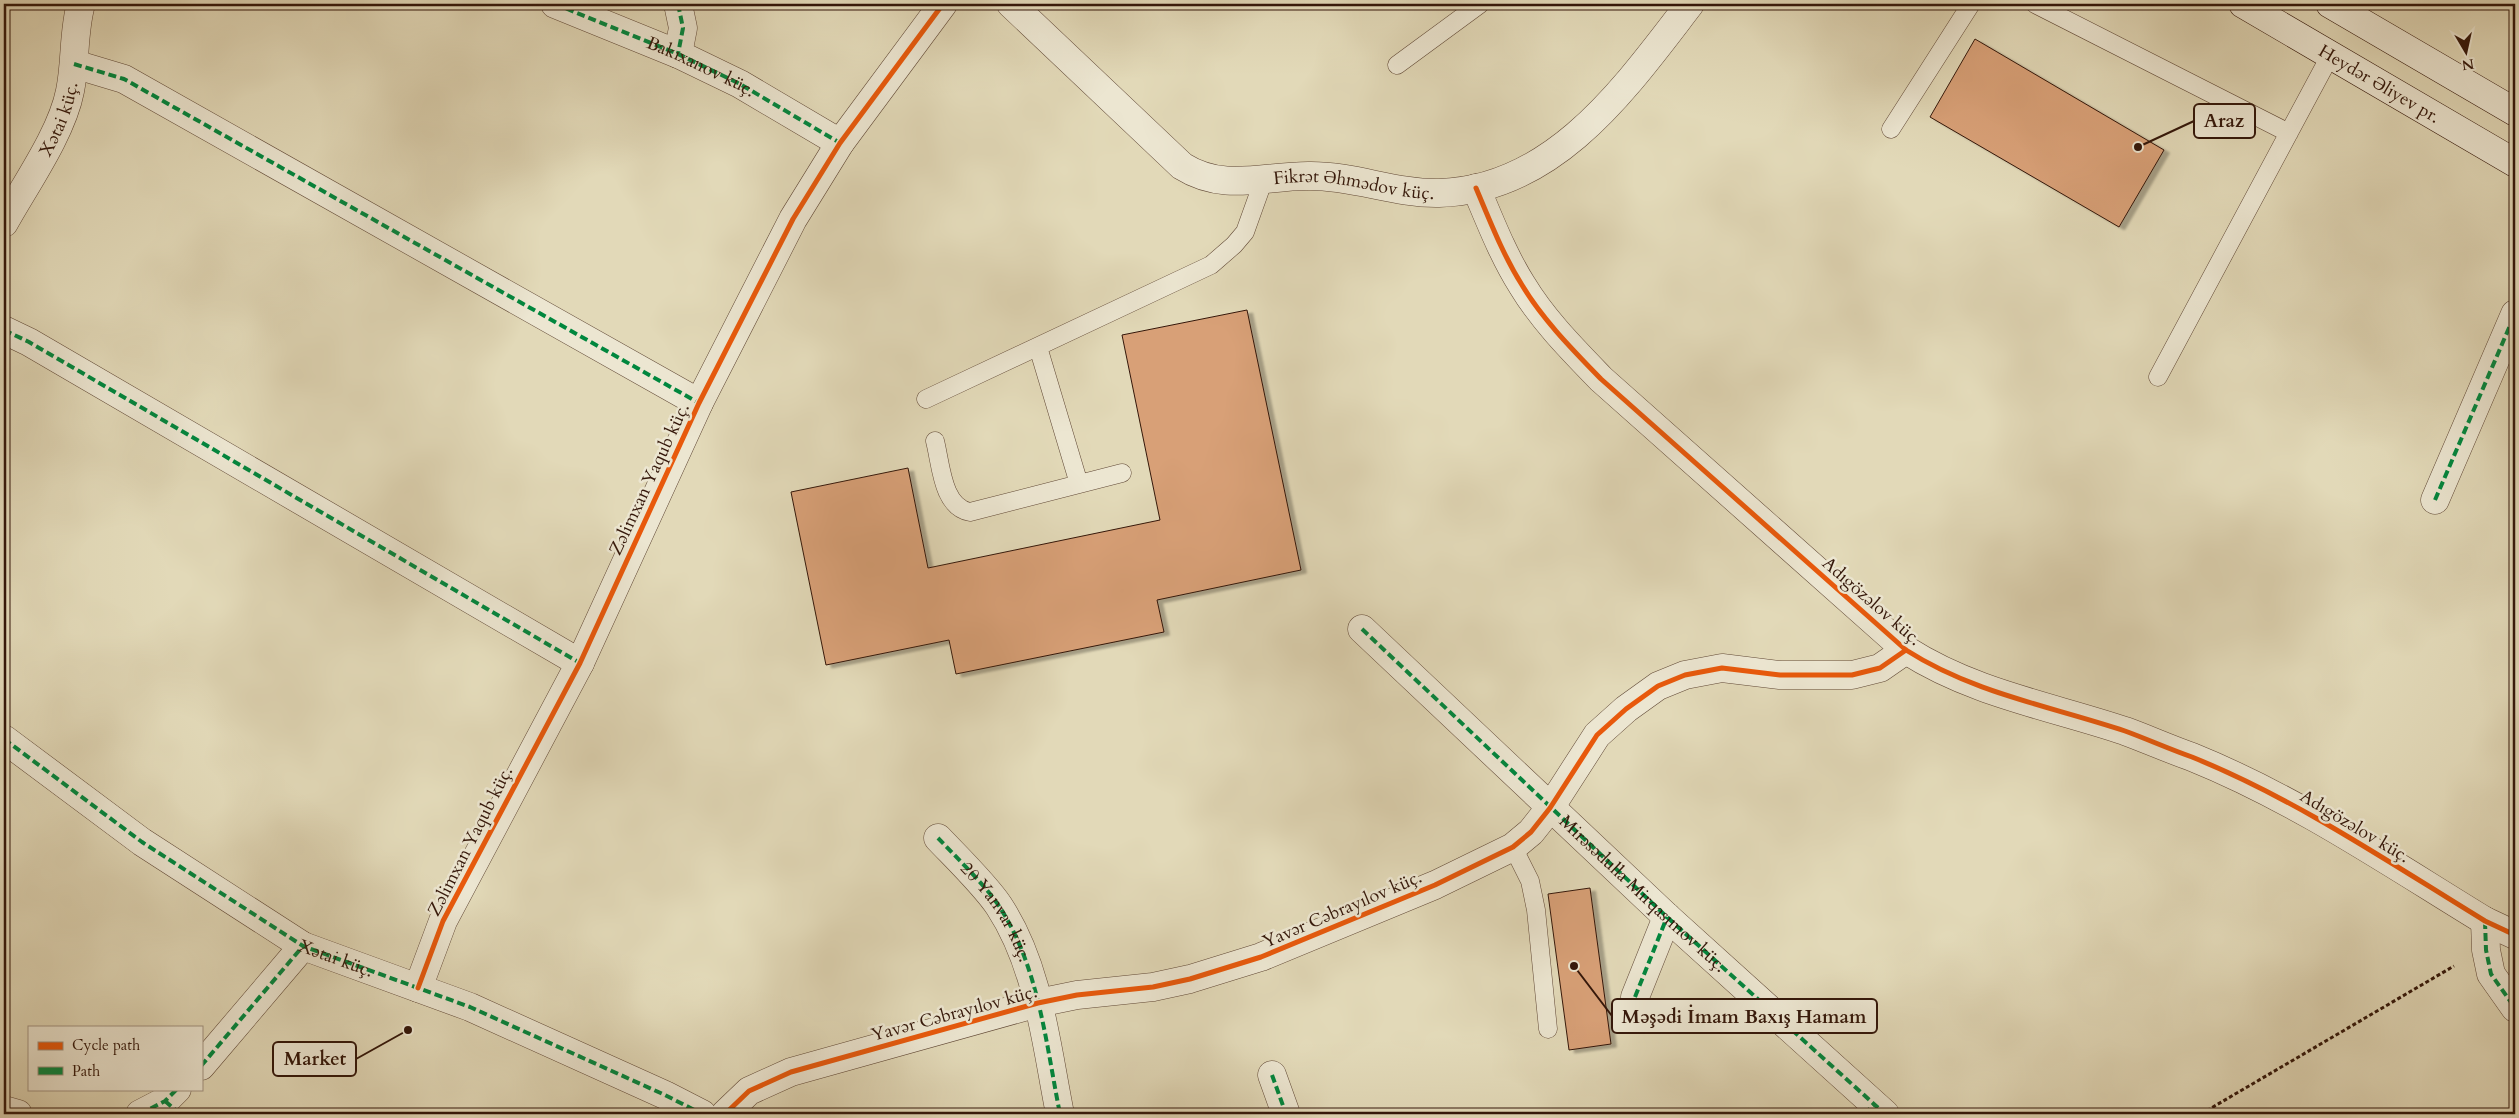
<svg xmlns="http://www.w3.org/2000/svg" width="2519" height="1118" font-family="Cardo,serif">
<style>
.building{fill:#d8a077;stroke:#34170a;filter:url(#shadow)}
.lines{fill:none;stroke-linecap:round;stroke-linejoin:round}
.service-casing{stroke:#604836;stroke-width:19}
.minor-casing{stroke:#604836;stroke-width:29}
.secondary-casing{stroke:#34170a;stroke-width:29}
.path{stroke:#34170a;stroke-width:3;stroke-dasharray:4 2.5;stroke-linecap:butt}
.service{stroke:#ece6d1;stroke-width:18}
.minor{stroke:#ece6d1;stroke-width:28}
.secondary{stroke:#ece6d1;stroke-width:28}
.quiet{stroke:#00873e;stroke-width:4;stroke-dasharray:8 4;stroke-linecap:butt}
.cycleway-casing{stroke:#ece6d1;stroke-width:8}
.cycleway{stroke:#e8590c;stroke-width:5}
.labels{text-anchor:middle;stroke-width:5;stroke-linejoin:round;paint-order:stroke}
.street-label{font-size:18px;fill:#34170a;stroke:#ece6d1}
.leader{fill:none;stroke:#34170a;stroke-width:2}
.callout-dot{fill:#34170a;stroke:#ece6d1;stroke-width:2}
.callout{fill:#ece6d1;stroke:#34170a;stroke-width:2}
.callout-label{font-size:19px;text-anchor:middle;font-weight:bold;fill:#34170a}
</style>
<defs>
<filter id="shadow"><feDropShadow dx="5.5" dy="3" stdDeviation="1" flood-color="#0004"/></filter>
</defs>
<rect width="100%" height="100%" fill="#e2d9b8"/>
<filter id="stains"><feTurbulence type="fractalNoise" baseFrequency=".004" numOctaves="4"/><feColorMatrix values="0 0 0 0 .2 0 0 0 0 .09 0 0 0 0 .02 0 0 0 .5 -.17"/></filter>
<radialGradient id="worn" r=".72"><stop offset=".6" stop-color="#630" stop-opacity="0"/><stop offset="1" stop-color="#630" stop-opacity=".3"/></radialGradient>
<path class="building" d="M1975,39L2164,150L2119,227L1930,117Z
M1247,310L1301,570L1157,600L1164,632L956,674L949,640L826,665L791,492L908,468L928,568L1160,520L1122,335Z
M1590,888L1611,1044L1569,1050L1548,894Z"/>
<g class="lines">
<g class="service-casing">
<path id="service" d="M2035,4L2289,133
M1397,65L1480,4
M1891,129L1971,4
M1038,347L1079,484
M2158,377L2330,56
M926,399L1211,265L1234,245L1245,232L1264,179
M935,441C941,464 942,507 970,512L1122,473
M1513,847L1530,881L1536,910L1548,1029"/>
</g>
<g class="minor-casing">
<g id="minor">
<path id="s1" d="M555,4L678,54L740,84L840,143"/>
<path d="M678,4L683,28L678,54"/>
<path id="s2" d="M1011,4L1182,166C1225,193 1265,175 1311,176C1355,176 1396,194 1439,193C1555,190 1626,87 1690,4"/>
<path d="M74,64L124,79L699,403"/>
<path d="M1476,188C1490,221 1503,255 1522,285C1543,320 1573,350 1601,379L1906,650C1973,693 2050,706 2125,731C2147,739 2169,749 2192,757C2296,799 2390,863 2485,921L2515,935"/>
<path id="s3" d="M4,223C25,185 62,133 70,91C76,62 73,32 81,4"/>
<path d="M4,330L29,342L580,663"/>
<path d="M2435,500L2515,314"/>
<path d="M1362,629L1667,917L1885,1114"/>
<path d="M4,739L142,842L303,946L470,1007L665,1095L702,1114"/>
<path id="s4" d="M938,838C956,857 985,885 999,906C1039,967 1046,1044 1060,1114"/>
<path d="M2485,921L2486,950L2491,974L2515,1008"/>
<path d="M418,988L443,921L580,663L699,403L793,219L840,143L943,4"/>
<path d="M1635,997L1667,917"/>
<path d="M201,1066L303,946"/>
<path d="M1272,1075L1286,1114"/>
<path d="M4,1110L18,1114"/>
<path d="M140,1114L165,1101L177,1089"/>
<path d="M725,1114L749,1091L791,1072L1038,1003L1077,995L1153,987L1190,979L1261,957L1435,885L1513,847L1531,832L1550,808L1597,735L1626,709L1658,686L1685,675L1722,668L1780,675H1852L1880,668L1906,650"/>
</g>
</g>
<g class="secondary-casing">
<g id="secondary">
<path id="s5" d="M2243,4L2515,163"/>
<path d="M2330,4L2515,112"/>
</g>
</g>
<path class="path" d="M2201,1114L2454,966"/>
<use href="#service" class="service"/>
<use href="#minor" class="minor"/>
<use href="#secondary" class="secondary"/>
<g class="quiet">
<path d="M555,4L678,54L740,84L840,143"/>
<path d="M678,4L683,28L678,54"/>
<path d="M74,64L124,79L699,403"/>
<path d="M4,330L29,342L580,663"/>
<path d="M2435,500L2515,314"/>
<path id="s6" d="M1362,629L1667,917L1885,1114"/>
<path id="s7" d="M4,739L142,842L303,946L470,1007L665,1095L702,1114"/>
<path d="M938,838C956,857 985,885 999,906C1039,967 1046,1044 1060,1114"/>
<path d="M2485,921L2486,950L2491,974L2515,1008"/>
<path d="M1635,997L1667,917"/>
<path d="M201,1066L303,946"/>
<path d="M1272,1075L1286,1114"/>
<path d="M165,1101L180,1114"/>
<path d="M4,1110L18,1114"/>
<path d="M140,1114L165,1101L177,1089"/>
<path d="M1864,1114L1875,1104"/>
</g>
<g class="cycleway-casing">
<path id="cycleway" d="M1476,188C1490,221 1503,255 1522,285C1543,320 1573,350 1601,379L1906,650C1973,693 2050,706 2125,731C2147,739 2169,749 2192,757C2296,799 2390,863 2485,921L2515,935
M418,988L443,921L580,663L699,403L793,219L840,143L943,4
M725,1114L749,1091L791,1072L1038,1003L1077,995L1153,987L1190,979L1261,957L1435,885L1513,847L1531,832L1550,808L1597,735L1626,709L1658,686L1685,675L1722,668L1780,675H1852L1880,668L1906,650"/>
</g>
<use href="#cycleway" class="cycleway"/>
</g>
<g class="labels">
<g class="street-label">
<text dy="6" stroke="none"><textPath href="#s1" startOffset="159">Bakıxanov küç.</textPath></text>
<text dy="6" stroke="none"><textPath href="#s5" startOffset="158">Heydər Əliyev pr.</textPath></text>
<text dy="6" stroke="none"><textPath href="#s3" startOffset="118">Xətai küç.</textPath></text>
<text dy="6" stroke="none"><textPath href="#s2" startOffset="411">Fikrət Əhmədov küç.</textPath></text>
<text transform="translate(649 479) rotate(-65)" y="6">Zəlimxan Yaqub küç.</text>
<text transform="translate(1872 601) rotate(41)" y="6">Adıgözəlov küç.</text>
<text transform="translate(2355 826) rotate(31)" y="6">Adıgözəlov küç.</text>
<text transform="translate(470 841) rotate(-63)" y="6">Zəlimxan Yaqub küç.</text>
<text dy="6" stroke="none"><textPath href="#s6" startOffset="386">Mirəsədulla Mirqasımov küç.</textPath></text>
<text transform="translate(1342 909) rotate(-23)" y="6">Yavər Cəbrayılov küç.</text>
<text dy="6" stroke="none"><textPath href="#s4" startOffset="95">20 Yanvar küç.</textPath></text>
<text dy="6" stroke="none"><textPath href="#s7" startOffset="399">Xətai küç.</textPath></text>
<text transform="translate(954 1013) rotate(-15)" y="6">Yavər Cəbrayılov küç.</text>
</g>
</g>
<path class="leader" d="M2138 147L2194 121M1574 966L1612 1016M408 1030L356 1059"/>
<g class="callout-dot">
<circle cx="2138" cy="147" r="5"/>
<circle cx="1574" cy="966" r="5"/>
<circle cx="408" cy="1030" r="5"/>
</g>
<g class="callout">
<rect x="2194" y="104" width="61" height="34" rx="5"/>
<rect x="1612" y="999" width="265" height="34" rx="5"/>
<rect x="273" y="1042" width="83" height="34" rx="5"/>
</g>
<g class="callout-label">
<text x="2224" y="127">Araz</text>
<text x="1744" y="1023">Məşədi İmam Baxış Hamam</text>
<text x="315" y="1065">Market</text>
</g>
<rect width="2519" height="1118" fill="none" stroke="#e2d9b8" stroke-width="20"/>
<rect x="5" y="5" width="2509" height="1108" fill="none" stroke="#34170a" stroke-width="2.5"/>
<rect x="10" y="10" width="2499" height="1098" fill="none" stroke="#34170a"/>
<rect x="28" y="1026" width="175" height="65" fill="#ece6d1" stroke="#a29381"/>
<rect x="38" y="1042" width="25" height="8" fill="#e8590c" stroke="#a29381"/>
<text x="72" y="1050" font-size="15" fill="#34170a">Cycle path</text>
<rect x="38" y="1067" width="25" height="8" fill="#00873e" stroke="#a29381"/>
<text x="72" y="1076" font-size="15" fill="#34170a">Path</text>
<g transform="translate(2466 52) rotate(171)" stroke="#ece6d1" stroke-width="4" paint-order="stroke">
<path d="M0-4L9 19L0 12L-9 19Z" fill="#34170a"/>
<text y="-8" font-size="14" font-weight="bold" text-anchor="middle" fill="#34170a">N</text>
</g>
<rect width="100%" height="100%" filter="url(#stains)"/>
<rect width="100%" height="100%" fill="url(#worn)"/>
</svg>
